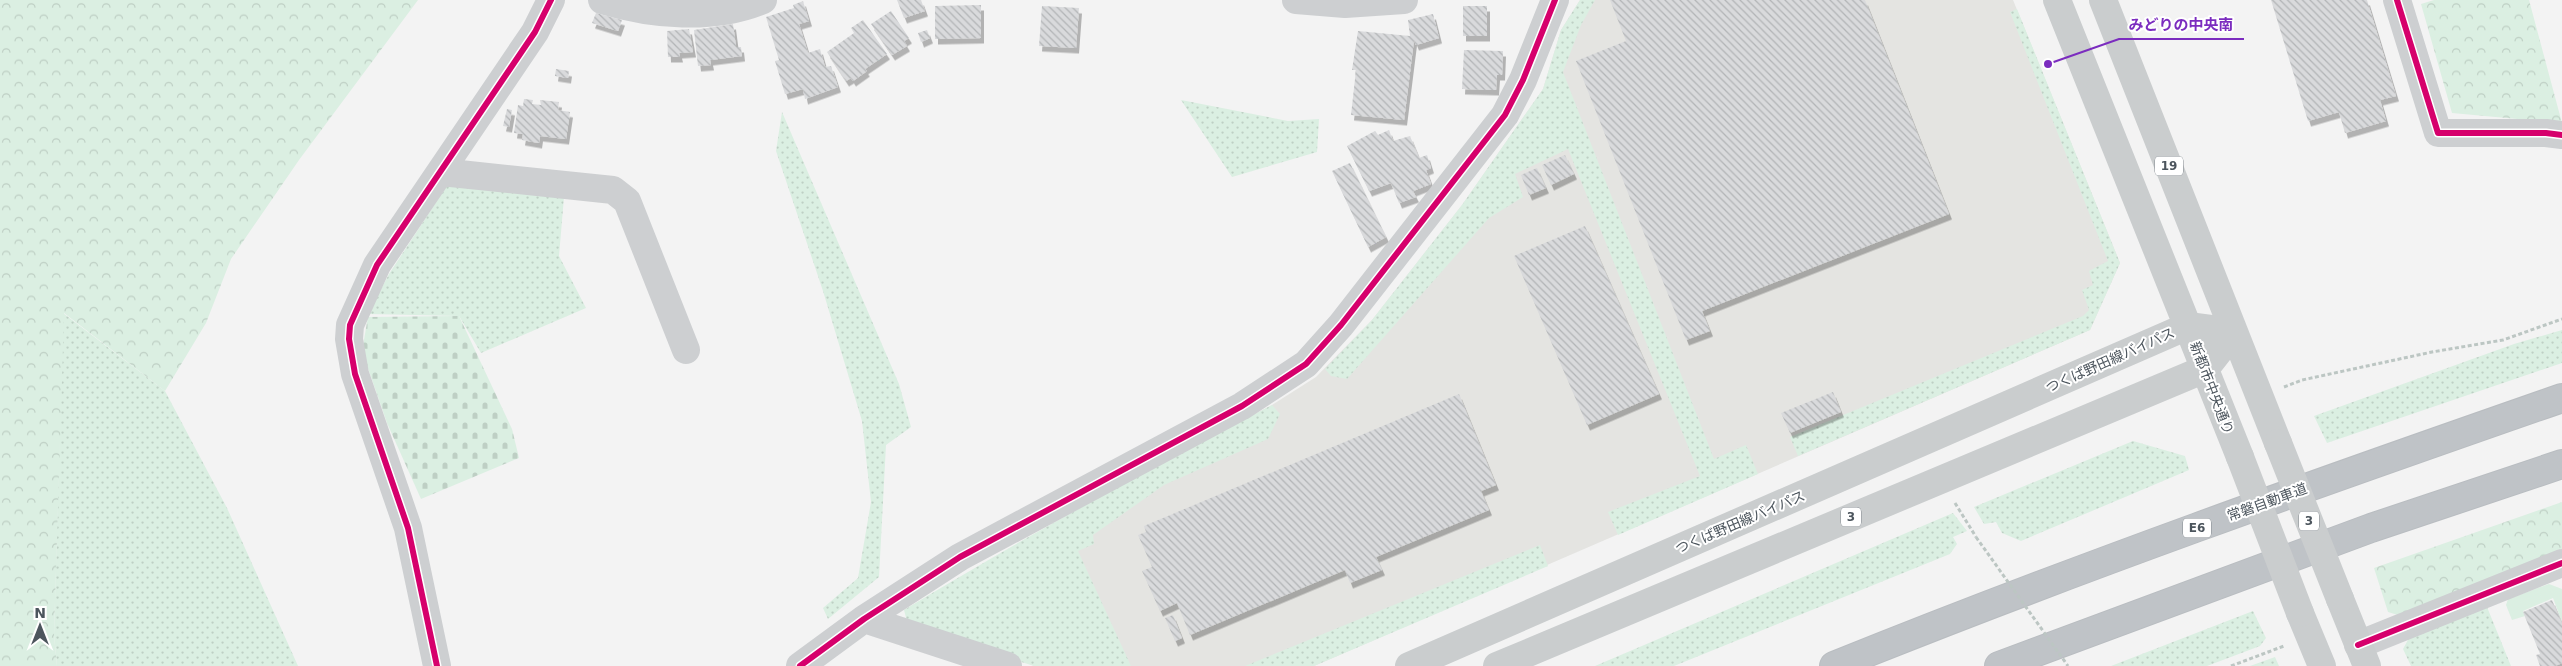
<svg xmlns="http://www.w3.org/2000/svg" width="2562" height="666" font-family="'DejaVu Sans','Noto Sans JP',sans-serif">
<style>
.commercial{fill:#e4e4e1}
.grass{fill:url(#grass-dots)}
.forest{fill:url(#forest-crowns)}
.cemetery{fill:url(#cemetery-stones)}
.garden{fill:#dbefe2}
.building{fill:url(#building-back-hatch);filter:url(#shadow)}
.lines{fill:none;stroke-linecap:round;stroke-linejoin:round}
.highway-casing{stroke:#b9bdc1;stroke-width:30}
.path{stroke:#bcc6c3;stroke-width:3;stroke-dasharray:4 2.5;stroke-linecap:butt}
.minor{stroke:#cdcfd1;stroke-width:28}
.major{stroke:#cacdce;stroke-width:28}
.highway{stroke:#bfc3c7;stroke-width:28}
.path-bridge{stroke:#bcc6c3;stroke-width:3;stroke-dasharray:4 2.5;stroke-linecap:butt}
.major-bridge{stroke:#cacdce;stroke-width:28}
.cycleway-casing{stroke:#fff;stroke-width:9}
.cycleway{stroke:#d6006c;stroke-width:6}
.labels{text-anchor:middle;stroke-width:4;stroke-linejoin:round;paint-order:stroke}
.shield{fill:#fff;stroke:#82888e;stroke-width:1}
.shield-label{font-size:12px;font-weight:bold;fill:#4c555d}
.street-label{font-size:14px;fill:#4c555d;stroke:#fff}
.leader{fill:none;stroke:#7b2cbf;stroke-width:2}
.callout-dot{fill:#7b2cbf;stroke:#fff;stroke-width:2}
.callout-label{font-size:15px;text-anchor:middle;font-weight:bold;fill:#7b2cbf;stroke:#fff;stroke-width:4;stroke-linejoin:round;paint-order:stroke}
</style>
<defs>
<pattern id="grass-dots" width="8" height="8" patternUnits="userSpaceOnUse" patternTransform="scale(1.25)"><rect width="8" height="8" fill="#dbefe2"/><path d="M2 2h.1M6 6h.1" fill="none" stroke="#becfc4" stroke-width="1.8" stroke-linecap="round"/></pattern>
<pattern id="forest-crowns" width="20" height="18" patternUnits="userSpaceOnUse" patternTransform="scale(1.25)"><rect width="20" height="18" fill="#dbefe2"/><path d="M2 6a3 3 0 1 1 6 0M12 15a3 3 0 1 1 6 0" fill="none" stroke="#becfc4"/></pattern>
<pattern id="cemetery-stones" width="16" height="16" patternUnits="userSpaceOnUse" patternTransform="scale(1.25)"><rect width="16" height="16" fill="#dbefe2"/><path d="M2 7V4a2 2 0 0 1 4 0v3zM10 15v-3a2 2 0 0 1 4 0v3z" fill="#becfc4"/></pattern>
<pattern id="building-back-hatch" width="6" height="6" patternUnits="userSpaceOnUse" patternTransform="scale(1.25)"><rect width="6" height="6" fill="#d9dadc"/><path d="M-1 5l2 2M0 0l6 6M5-1l2 2" fill="none" stroke="#b2b4b6"/></pattern>
<filter id="shadow"><feDropShadow dx="3" dy="5.5" stdDeviation="0" flood-color="#0004"/></filter>
</defs>
<rect width="100%" height="100%" fill="#f3f3f3"/>
<path class="commercial" d="M1580,0H2013L2120,263L2090,330L1314,666H1034L904,610L1158,465L1272,405L1316,377L1372,320L1462,205L1543,89L1561,30Z"/>
<path class="grass" d="M1580,0H1595L1581,25L1563,72L1714,459L1746,445L1758,474L1618,535L1608,512L1700,476L1568,149L1515,174L1523,197L1489,218L1347,379L1331,376L1325,369L1372,320L1462,205L1543,89L1561,30Z
M2017,9L2120,263L2090,330L1798,456L1790,437L2083,316L2089,310L2082,290L2093,285L2089,271L2108,261L2010,12Z
M1181,100L1288,121L1319,119L1317,152L1232,177Z
M782,112L899,384L911,427L886,445L879,577L828,619L823,608L858,578L871,502L862,421L823,291L776,151Z
M450,181L564,197L559,256L586,308L481,353L459,316L368,314L389,274Z
M63,313L165,391L227,508L298,666H57L54,635Z
M2562,330V363L2327,443L2314,416L2514,344Z
M1272,405L1280,414L1268,439L1164,485L1093,535L1094,544L1078,551L1131,666H1034L908,625L904,610C1024,537 1148,470 1272,405Z
M2133,441L2185,456L2189,470L2021,541L2002,533L1996,522L1984,524L1974,507Z
M1953,513L1967,531L1953,537L1957,544L1950,554L1674,666H1595Z
M1540,545L1548,566L1314,666H1245Z
M2487,607L2511,666H2411L2403,649L2409,638Z
M2253,611L2266,638L2260,646L2207,666H2111Z
M2275,657L2279,666H2250Z"/>
<path class="forest" d="M0,0H418L299,160L231,259L206,323L165,391L64,313L54,635L57,666H0Z
M2434,0H2529L2562,123L2452,113L2421,4Z
M2562,502V549L2401,616L2388,612L2374,568Z"/>
<path class="cemetery" d="M459,316L512,429L519,458L421,499L387,423L362,351L368,317Z"/>
<path class="garden" d="M2549,584L2562,589V622L2553,598L2523,611L2525,616L2512,620L2506,605L2508,599Z"/>
<path class="building" d="M897,0H921L925,11L904,18Z
M1610,0H1865L1949,214L1702,311L1710,331L1686,340L1576,61L1626,41Z
M2271,0H2367L2396,96L2380,100L2386,121L2345,133L2339,112L2308,121Z
M803,1L809,21L799,24L808,53L820,49L825,67L831,66L838,87L805,99L803,89L785,94L775,61L779,60L766,17L794,8L793,5Z
M981,5V38L935,39V6Z
M1042,6L1079,8L1076,48L1039,46Z
M1463,6H1487V36H1463Z
M891,11L909,38L904,41L907,46L892,55L871,24Z
M596,13L622,20L618,31L592,23Z
M1433,14L1439,38L1416,45L1414,40L1404,120L1351,115L1356,70H1352L1358,31L1410,36L1408,20Z
M863,20L887,54L865,69L867,71L853,81L851,78L846,81L827,52L854,33L851,28Z
M733,24L736,47H741L742,56L710,60L711,65L698,66L694,30Z
M689,29L693,52L679,53L680,57H668L667,31Z
M927,30L930,38L921,42L918,33Z
M1464,50L1503,51L1502,75H1497L1496,90L1462,89Z
M556,69L569,71L568,78L555,76Z
M524,99L533,100L532,104L541,105L540,100L559,102L558,110L570,112L566,139L540,136L539,143L522,140L523,134L514,133L518,105L523,106Z
M507,109L512,110L509,127L503,126Z
M1389,130L1393,141L1410,136L1419,158L1427,155L1431,168L1426,170L1431,184L1413,191L1416,197L1399,203L1391,183L1369,191L1347,146L1375,131L1378,135Z
M1565,155L1574,174L1551,185L1542,165Z
M1350,163L1386,237L1368,247L1332,171Z
M1537,168L1546,188L1529,195L1521,175Z
M1585,226L1659,394L1587,425L1514,256Z
M1833,392L1841,412L1790,433L1781,413Z
M1459,394L1496,485L1481,491L1489,510L1376,557L1382,570L1350,583L1345,570L1190,635L1177,603L1160,611L1142,571L1152,567L1138,535L1146,532L1144,526Z
M2552,600L2562,624V663L2555,666H2540L2536,655L2540,654L2523,612Z
M1173,615L1182,638L1175,641L1165,618Z"/>
<g class="lines">
<g class="highway-casing">
<path id="highway" d="M1834,666C2074,569 2318,483 2562,398
M1999,666L2371,528L2562,464"/>
</g>
<path class="path" d="M2284,387L2302,380L2432,352L2503,340L2562,319
M1955,503L1976,537
M2231,666L2284,646"/>
<path class="minor" d="M602,0C652,15 713,21 763,0
M1296,0L1345,4L1404,0
M2397,0L2438,133H2546L2562,135
M441,172L613,190L627,201L686,350
M864,619L1008,666
M2358,645L2562,563
M437,666L408,528L355,374L349,339L350,325L377,265L535,32L551,0
M800,666L864,619L960,557L1242,406L1306,364L1341,325L1505,115L1523,80L1555,0"/>
<path class="major" d="M2057,0L2240,457
M2103,0L2278,443
M2340,599L2367,666
M2300,613L2322,666
M1409,666L2188,326L2234,332
M1497,666L2205,369L2234,332"/>
<use href="#highway" class="highway"/>
<path class="path-bridge" d="M1976,537L2068,666"/>
<path class="major-bridge" d="M2278,443L2340,599
M2240,457L2300,613"/>
<g class="cycleway-casing">
<path id="cycleway" d="M2397,0L2438,133H2546L2562,135
M2358,645L2562,563
M437,666L408,528L355,374L349,339L350,325L377,265L535,32L551,0
M800,666L864,619L960,557L1242,406L1306,364L1341,325L1505,115L1523,80L1555,0"/>
</g>
<use href="#cycleway" class="cycleway"/>
</g>
<g class="labels">
<g class="shield">
<rect x="2155" y="156.5" width="28" height="19" rx="4"/>
<rect x="1841" y="507.5" width="20" height="19" rx="4"/>
<rect x="2299" y="511.5" width="20" height="19" rx="4"/>
<rect x="2183" y="518.5" width="28" height="19" rx="4"/>
</g>
<g class="shield-label">
<text x="2169" y="170">19</text>
<text x="1851" y="521">3</text>
<text x="2309" y="525">3</text>
<text x="2197" y="532">E6</text>
</g>
<g class="street-label">
<text transform="translate(2110 360) rotate(-24)" y="5">つくば野田線バイパス</text>
<text transform="translate(2212 388) rotate(69)" y="5">新都市中央通り</text>
<text transform="translate(2267 502) rotate(-20)" y="5">常磐自動車道</text>
<text transform="translate(1740 522) rotate(-23)" y="5">つくば野田線バイパス</text>
</g>
</g>
<path class="leader" d="M2048 64L2119 39H2244"/>
<circle class="callout-dot" cx="2048" cy="64" r="5"/>
<g class="callout-label">
<text x="2181" y="30">みどりの中央南</text>
</g>
<g transform="translate(40 626)" stroke="#ffffff" stroke-width="4" paint-order="stroke">
<path d="M0-4L9 19L0 12L-9 19Z" fill="#4c555d"/>
<text y="-8" font-size="14" font-weight="bold" text-anchor="middle" fill="#4c555d">N</text>
</g>
</svg>
